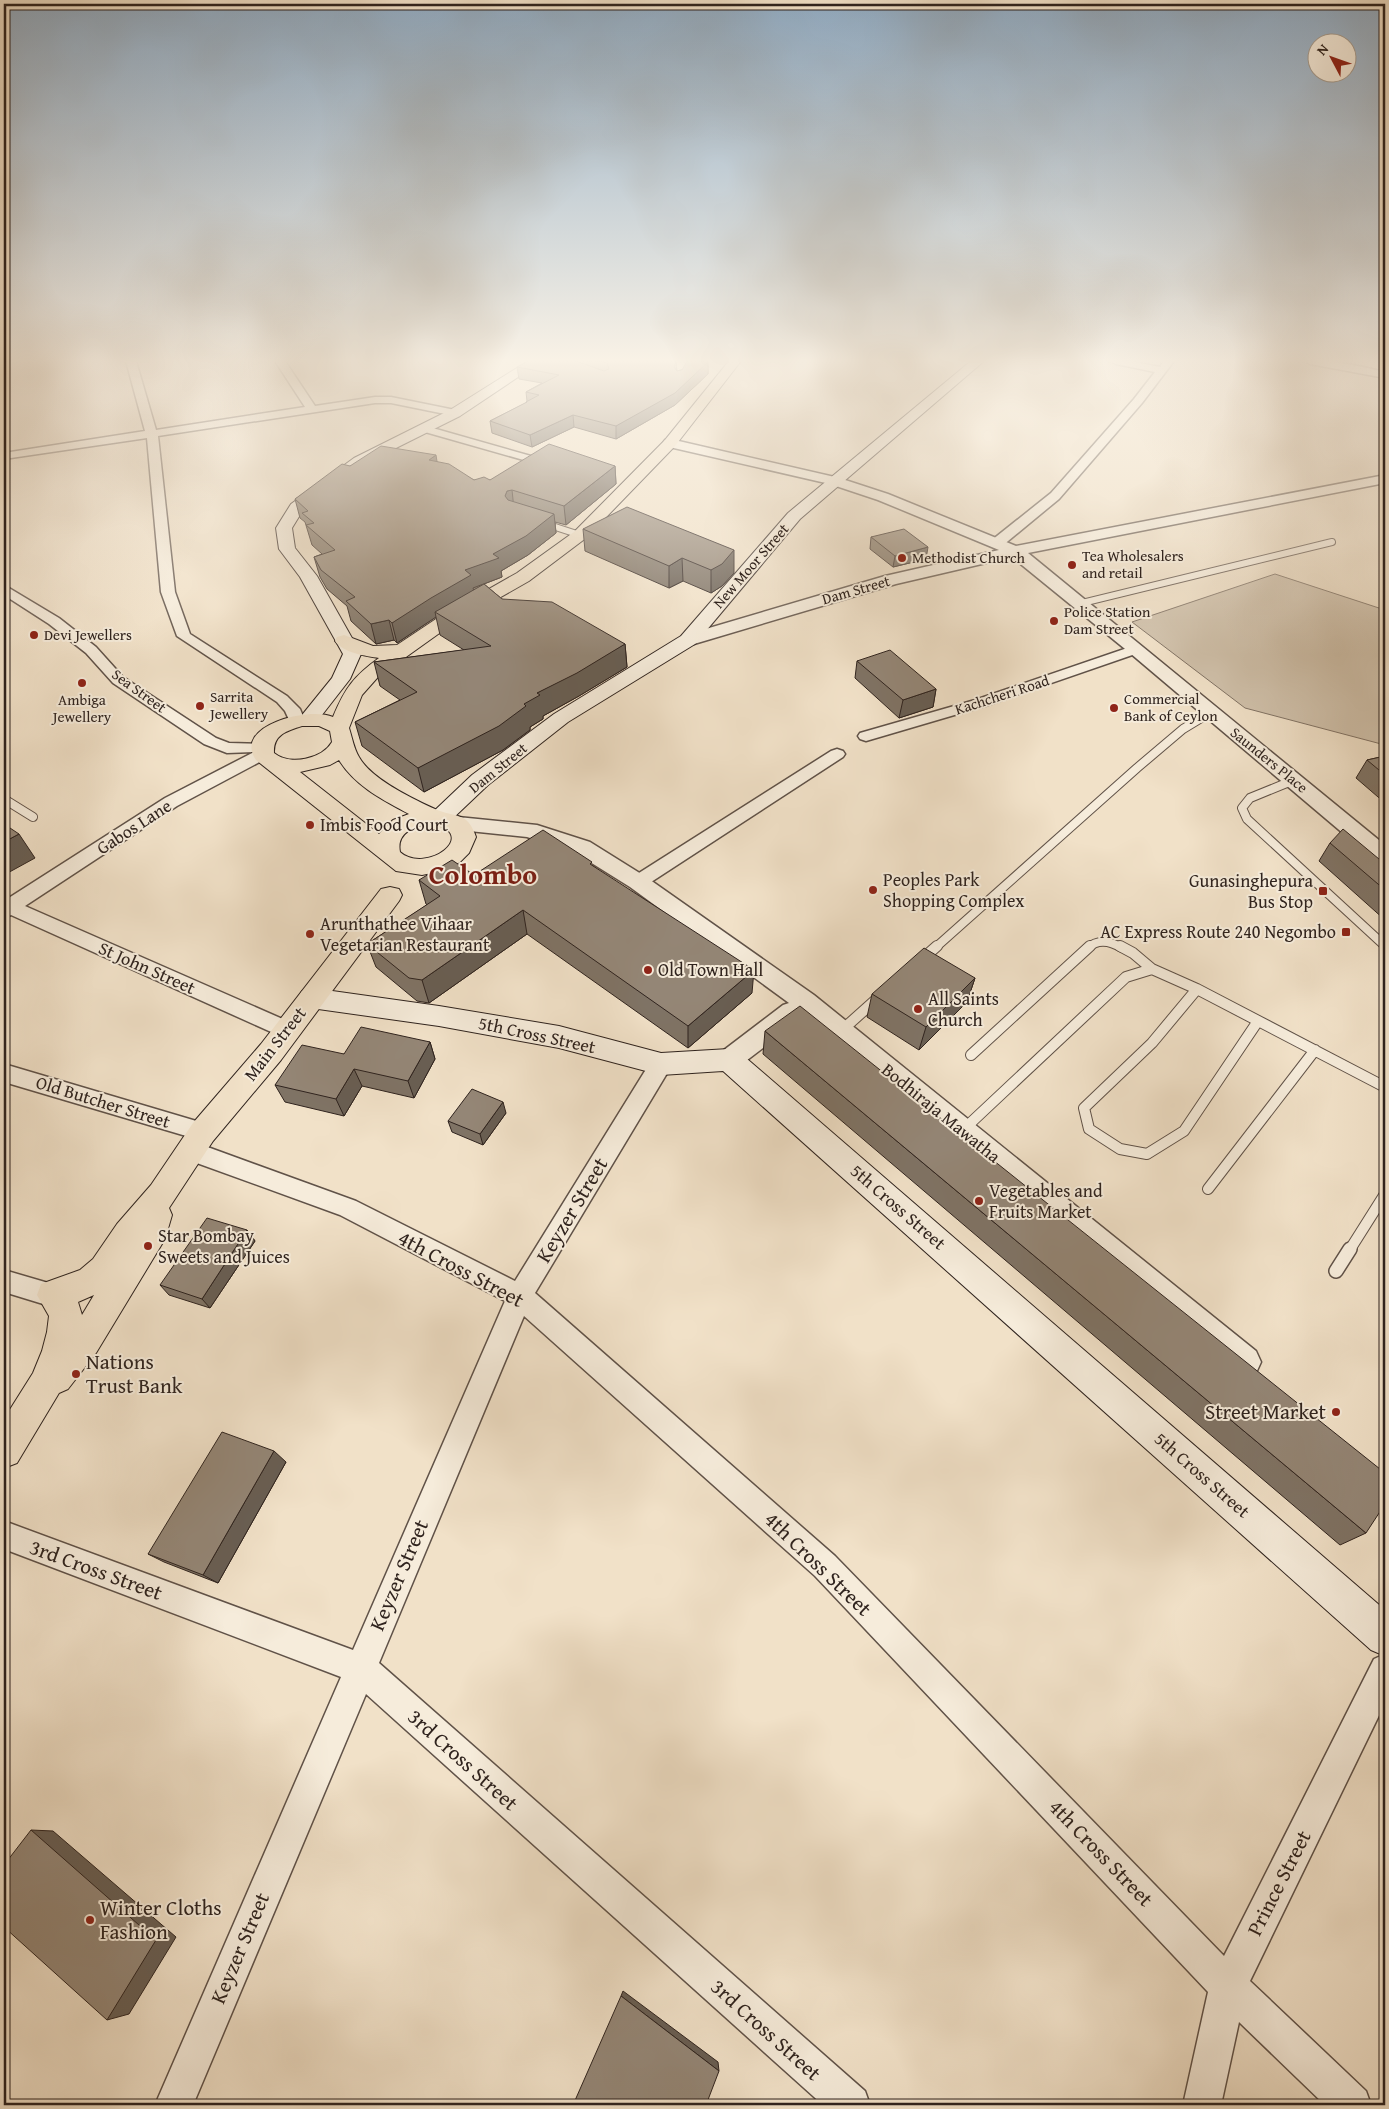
<svg xmlns="http://www.w3.org/2000/svg" width="1389" height="2109" font-family="'Gentium Book Plus',serif">
<style>
.green{fill:#d0c1ab;stroke:#807264}
.lines{fill:none;stroke-linecap:round;stroke-linejoin:round}
.service-far3-casing{stroke:#605248;stroke-width:8}
.service-far2-casing{stroke:#605248;stroke-width:10}
.service-far1-casing{stroke:#605248;stroke-width:12}
.service-casing{stroke:#605248;stroke-width:16}
.minor-casing{stroke:#605248;stroke-width:3}
.tertiary-casing{stroke:#605248;stroke-width:3}
.secondary-casing{stroke:#2f231e;stroke-width:2}
.primary-casing{stroke:#2f231e;stroke-width:2}
.service-far3{stroke:#f6ecdb;stroke-width:6}
.service-far2{stroke:#f6ecdb;stroke-width:8}
.service-far1{stroke:#f6ecdb;stroke-width:10}
.service{stroke:#f6ecdb;stroke-width:13}
.minor{fill:#f6ecdb;fill-rule:evenodd}
.tertiary{fill:#f6ecdb;fill-rule:evenodd}
.secondary{fill:#f6ecdb;fill-rule:evenodd}
.primary{fill:#f1e1c8;fill-rule:evenodd}
.wall{fill:#7f7365;stroke:#2f231e}
.shaded-wall{fill:#685e53;stroke:#2f231e}
.building{fill:#948676;stroke:#2f231e}
.poi-dot{fill:#8f2418;stroke:#f6ecdb;stroke-width:2}
.labels{text-anchor:middle;stroke-width:4;stroke-linejoin:round;paint-order:stroke}
.far-poi-label{font-size:15px;fill:#2f231e;stroke:#f6ecdb;text-anchor:start}
.far-street-label{font-size:15px;fill:#2f231e;stroke:#f6ecdb}
.poi-label{font-size:18px;fill:#2f231e;stroke:#f6ecdb;text-anchor:start}
.street-label{font-size:18px;fill:#2f231e;stroke:#f6ecdb}
.near-street-label{font-size:21px;fill:#2f231e;stroke:#f6ecdb}
.near-poi-label{font-size:21px;fill:#2f231e;stroke:#f6ecdb;text-anchor:start}
.town-label{font-size:28px;font-weight:bold;fill:#7a1f14;stroke:#f6ecdb}
</style>
<rect width="100%" height="100%" fill="#f1e1c8"/>
<filter id="stains"><feTurbulence type="fractalNoise" baseFrequency=".004" numOctaves="4"/><feColorMatrix values="0 0 0 0 .2 0 0 0 0 .09 0 0 0 0 .02 0 0 0 .5 -.17"/></filter>
<radialGradient id="worn" r=".72"><stop offset=".6" stop-color="#630" stop-opacity="0"/><stop offset="1" stop-color="#630" stop-opacity=".3"/></radialGradient>
<path class="green" d="M1275,574L1385,610V745L1245,708L1132,622Z"/>
<g class="lines">
<g class="service-far3-casing">
<path id="service-far3" d="M543,523L580,535
M1078,604L1332,542"/>
</g>
<g class="service-far2-casing">
<path id="service-far2" d="M1294,780L1250,798L1242,808L1247,819L1385,946
M4,799L33,817
M935,948L1137,768L1183,729L1211,712
M1088,948C1098,938 1112,942 1122,948"/>
</g>
<g class="service-far1-casing">
<path id="service-far1" d="M1120,946L1133,953L1152,969
M920,961L937,946
M1197,989L1152,1043L1084,1108L1089,1129L1120,1149L1147,1154L1184,1131L1258,1021
M841,1031L879,997
M971,1055L1090,946
M963,1130L1126,977L1152,969L1197,989L1385,1087
M1208,1189L1315,1050
M1349,1251L1385,1194"/>
</g>
<g class="service-casing">
<path id="service" d="M1336,1271L1350,1249"/>
</g>
<g class="minor-casing">
<path id="minor" d="M126,361H136L156,430L305,407L275,361H285L315,406L375,397H391L455,410L460,413L455,416L391,403H375L158,436L175,592L190,634L287,696L300,709L305,721L303,724H291L285,711L277,702L177,636L161,592L147,438L4,459V453L145,431Z
M1111,361H1129L1160,367L1164,361H1174L1142,403L1059,499L1002,546H992L991,543L992,540L1051,493L1134,399L1155,372L1116,364Z
M1305,361C1332,359 1359,366 1385,372V378L1310,364Z
M422,425L538,458L540,460L534,463L418,430L417,428Z
M4,585L59,618L96,647L123,677L216,738L229,743L268,744L270,747L268,750L271,754L269,757L177,806L25,906L294,1024L297,1030L294,1036L287,1038L280,1036L11,915L4,918V901L165,798L254,752L227,753L204,744L113,683L86,653L49,624L4,595Z
M1136,645L1141,646L1143,649L1141,652L985,706L866,741L860,739L858,736L860,733L975,700Z
M837,749L843,751L845,754L843,757L645,886L638,888L631,886L629,882L631,878L831,751Z
M661,1056L669,1058L672,1064L669,1070L535,1293L835,1556L1224,1956L1374,1659L1385,1654V1703L1250,1981L1366,2091L1371,2105H1325L1239,2022L1221,2105H1183L1208,1992L815,1576L524,1316L379,1663L865,2091L870,2105H823L366,1694L193,2105H155L341,1677L4,1549V1521L353,1650L505,1301L340,1215L183,1158L180,1151L183,1144L191,1141L356,1201L515,1281L653,1058Z
M4,1064L203,1123L211,1125L214,1132L211,1139L203,1141L4,1082Z
M4,1270L62,1287L66,1295L62,1303L53,1307L4,1292Z"/>
</g>
<g class="tertiary-casing">
<path id="tertiary" d="M670,439L839,478L888,494L1016,546L1385,475V483L1028,553L1385,845V864L1377,862L1130,653L1012,557L896,584L694,644L688,645L682,644L679,640L682,636L885,576L999,550L878,500L830,484L665,446L663,443L665,440Z
M458,817L537,825L590,842L646,877L814,995L1256,1351L1261,1362L1256,1373L1245,1378L1234,1373L803,1015L801,1019L738,1067L729,1070L720,1067L716,1060L720,1053L783,1005L789,1003L630,887L574,852L527,837L450,829L447,824L450,819Z"/>
</g>
<g class="secondary-casing">
<path id="secondary" d="M528,361H542L460,416L364,464L303,510L292,528L295,548L317,576L361,654L350,679L315,724L308,726L301,724L298,720L332,678L343,654L300,577L279,549L276,528L291,504L354,458L450,410Z
M971,361H984L800,519L695,644L568,722L488,785L449,822L441,824L433,822L430,817L433,812L472,775L554,714L681,636L788,513Z
M311,988L439,1006L559,1026L661,1053L729,1049L739,1052L1385,1610V1656L1371,1650L723,1071L661,1075L559,1048L439,1026L311,1008L302,1005L298,998L302,991Z"/>
</g>
<g class="primary-casing">
<path id="primary" d="M729,361H741L675,446L586,538L529,581L448,627L378,677L362,695L349,728C352,737 354,749 359,757C371,779 413,799 435,809C455,818 468,811 476,837L469,853L460,862L446,870L422,875L396,871L256,760C232,726 309,706 333,717C345,688 354,676 379,658C366,656 343,653 335,641L337,637L344,635L373,646L397,645L436,619L517,573L574,532L665,440ZM302,726H319L330,731L332,742C322,759 290,766 274,753C273,735 286,731 302,726ZM339,760C355,786 383,800 409,814L393,820L379,834L300,772L330,765ZM431,823C482,834 426,875 400,852C396,832 415,826 431,823Z
M390,887L399,889L402,895L399,901L281,1060L213,1141L169,1208L172,1215L165,1239L96,1353L68,1389L59,1393L17,1463L4,1468V1419L33,1373L42,1351L47,1332L49,1316L37,1295L41,1284L80,1270L93,1259L117,1224L151,1185L193,1123L261,1044L381,889ZM94,1295L82,1315L78,1302Z"/>
</g>
<use href="#service-far3" class="service-far3"/>
<use href="#service-far2" class="service-far2"/>
<use href="#service-far1" class="service-far1"/>
<use href="#service" class="service"/>
<use href="#minor" class="minor"/>
<use href="#tertiary" class="tertiary"/>
<use href="#secondary" class="secondary"/>
<use href="#primary" class="primary"/>
</g>
<path class="wall" d="M576,361L583,364V361H676L677,371L708,362V374L675,405L616,439L574,427L532,447L492,433L490,421L526,403V402L527,401L526,392L542,383L519,379L517,367Z
M437,462L474,480H490L615,466L616,484L566,525L555,522L556,533L528,555L501,571L502,577L484,584L502,599L625,644L627,667L579,696L543,716V719L530,727V730L503,750L424,792L362,746L355,722L400,700L380,686L374,662L464,650L440,635L436,617L397,643L394,640L376,644L351,621L347,606L327,589L320,577L314,557L322,554L312,545L305,522L300,518L295,499L350,466Z
M583,529L734,573L722,586L711,593L683,581L669,588L585,551Z
M871,537L926,559L893,567L870,549Z
M857,661L936,689L933,707L899,718L855,678Z
M1385,756V803L1356,778L1367,760Z
M1330,843L1385,864V920L1319,861Z
M593,866L752,993L688,1048L527,934L429,1003L417,1001L376,967L367,944L427,905L426,904L419,880Z
M975,978L967,1002L919,1050L867,1017L872,994Z
M765,1031L1366,1533L1340,1545L763,1054Z
M430,1042L435,1059L414,1098L362,1086L344,1116L285,1102L275,1085L344,1054Z
M506,1113L483,1145L452,1132L448,1121Z
M247,1230L255,1241L210,1308L169,1295L160,1285Z
M286,1462L218,1583L164,1562L148,1554Z"/>
<path class="shaded-wall" d="M676,361L677,373L674,367Z
M708,362V374L675,405L616,439V426Z
M573,415L574,427L532,447L530,435Z
M436,455L439,474L429,460Z
M615,466L616,484L566,525L564,506Z
M512,490L514,509L505,496L507,491Z
M554,514L556,533L528,555L501,571L502,577L473,588L475,595L435,612L436,617L397,643L392,623L465,570L493,554Z
M928,547L926,559L893,567L895,556Z
M734,550V573L722,586L711,593V570Z
M682,558L683,581L669,588V566Z
M389,620L394,640L376,644L371,624Z
M625,644L627,667L579,696L543,716V719L530,727V730L503,750L424,792L418,768L524,704L537,693Z
M936,689L933,707L899,718L903,700Z
M19,834L35,858L4,875V842Z
M523,910L527,934L429,1003L422,980Z
M754,970L752,993L688,1048V1026Z
M975,978L967,1002L919,1050L926,1027Z
M430,1042L435,1059L414,1098L408,1081Z
M354,1069L362,1086L344,1116L336,1099Z
M503,1102L506,1113L483,1145L480,1134Z
M247,1230L255,1241L210,1308L202,1299Z
M274,1451L286,1462L218,1583L203,1575Z
M31,1830L53,1831L176,1937L129,2014L107,2020Z
M623,1991L718,2062L719,2071L621,1996Z"/>
<path class="building" d="M529,361H576L604,371L609,369L607,363L600,361H676L674,367L677,371L682,370L686,363V361H696L708,362L675,393L616,426L573,415L530,435L490,421L527,402H526L539,395L526,392L559,375L517,367Z
M549,444L615,466L564,506L512,490L507,491L505,496L508,500L554,514L526,536L493,554L499,558L465,570L471,575L431,598L392,623L389,620L371,624L346,601L355,597L321,570L314,557L335,550L306,525L314,523L302,513L308,511L295,499L342,464L350,466L381,446L436,455L429,460L449,464L474,480L484,477L490,480Z
M627,507L734,550L722,564L711,570L682,558L669,566L583,529Z
M904,529L928,547L895,556L871,537Z
M484,584L502,599L552,602L625,644L577,673L537,693L540,695L524,704L526,706L499,726L418,768L355,722L417,692L374,662L491,646L435,612Z
M890,650L936,689L903,700L857,661Z
M1385,756V775L1367,760Z
M4,824L19,834L4,842Z
M1343,829L1385,864V890L1330,843Z
M543,830L592,862L590,864L754,970L688,1026L523,910L422,980L409,978L367,944L440,896L419,880L452,860L474,875Z
M924,948L975,978L926,1027L872,994Z
M800,1006L1385,1473V1504L1366,1533L765,1031Z
M361,1027L430,1042L408,1081L354,1069L336,1099L275,1085L302,1045L344,1054Z
M472,1089L503,1102L480,1134L448,1121Z
M207,1218L247,1230L202,1299L160,1285Z
M222,1432L274,1451L203,1575L148,1554Z
M31,1830L156,1940L107,2020L4,1927V1865Z
M621,1996L719,2071L706,2105H573Z"/>
<linearGradient id="sky" x2="0" y2="1"><stop stop-color="#91acc4"/><stop offset="0.55" stop-color="#f9f2e6"/><stop offset="1" stop-color="#f9f2e6" stop-opacity="0"/></linearGradient>
<rect width="1389" height="656" fill="url(#sky)"/>
<g class="poi-dot">
<circle cx="902" cy="558" r="5"/>
<circle cx="1072" cy="565" r="5"/>
<circle cx="1054" cy="621" r="5"/>
<circle cx="34" cy="635" r="5"/>
<circle cx="82" cy="683" r="5"/>
<circle cx="200" cy="706" r="5"/>
<circle cx="1114" cy="708" r="5"/>
<circle cx="310" cy="825" r="5"/>
<circle cx="873" cy="890" r="5"/>
<rect x="1318" y="886" width="10" height="10" rx="2.5"/>
<rect x="1341" y="927" width="10" height="10" rx="2.5"/>
<circle cx="310" cy="934" r="5"/>
<circle cx="648" cy="970" r="5"/>
<circle cx="918" cy="1009" r="5"/>
<circle cx="979" cy="1201" r="5"/>
<circle cx="148" cy="1246" r="5"/>
<circle cx="76" cy="1374" r="5"/>
<circle cx="1336" cy="1412" r="5"/>
<circle cx="90" cy="1920" r="5"/>
</g>
<g class="labels">
<g class="far-poi-label">
<text x="1082" y="561">Tea Wholesalers<tspan x="1082" dy="17">and retail</tspan></text>
<text x="912" y="563">Methodist Church</text>
<text x="1064" y="617">Police Station<tspan x="1064" dy="17">Dam Street</tspan></text>
<text x="44" y="640">Devi Jewellers</text>
<text x="210" y="702">Sarrita<tspan x="210" dy="17">Jewellery</tspan></text>
<text x="1124" y="704">Commercial<tspan x="1124" dy="17">Bank of Ceylon</tspan></text>
<text x="82" y="705" text-anchor="middle">Ambiga<tspan x="82" dy="17">Jewellery</tspan></text>
</g>
<g class="far-street-label">
<text transform="translate(751 566) rotate(-49)" y="5">New Moor Street</text>
<text transform="translate(856 590) rotate(-16)" y="5">Dam Street</text>
<text transform="translate(139 691) rotate(36)" y="5">Sea Street</text>
<text transform="translate(1002 695) rotate(-18)" y="5">Kachcheri Road</text>
<text transform="translate(1269 760) rotate(39)" y="5">Saunders Place</text>
<text transform="translate(498 768) rotate(-39)" y="5">Dam Street</text>
</g>
<g class="poi-label">
<text x="320" y="831">Imbis Food Court</text>
<text x="883" y="886">Peoples Park<tspan x="883" dy="21">Shopping Complex</tspan></text>
<text x="1313" y="887" text-anchor="end">Gunasinghepura<tspan x="1313" dy="21">Bus Stop</tspan></text>
<text x="320" y="930">Arunthathee Vihaar<tspan x="320" dy="21">Vegetarian Restaurant</tspan></text>
<text x="1336" y="938" text-anchor="end">AC Express Route 240 Negombo</text>
<text x="658" y="976">Old Town Hall</text>
<text x="928" y="1005">All Saints<tspan x="928" dy="21">Church</tspan></text>
<text x="989" y="1197">Vegetables and<tspan x="989" dy="21">Fruits Market</tspan></text>
<text x="158" y="1242">Star Bombay<tspan x="158" dy="21">Sweets and Juices</tspan></text>
</g>
<g class="street-label">
<text transform="translate(134 827) rotate(-33)" y="6">Gabos Lane</text>
<text transform="translate(147 968) rotate(24)" y="6">St John Street</text>
<text transform="translate(537 1035) rotate(12)" y="6">5th Cross Street</text>
<text transform="translate(275 1044) rotate(-52)" y="6">Main Street</text>
<text transform="translate(103 1102) rotate(17)" y="6">Old Butcher Street</text>
<text transform="translate(941 1113) rotate(39)" y="6">Bodhiraja Mawatha</text>
<text transform="translate(898 1207) rotate(41)" y="6">5th Cross Street</text>
<text transform="translate(1202 1475) rotate(41)" y="6">5th Cross Street</text>
</g>
<g class="near-street-label">
<text transform="translate(572 1210) rotate(-59)" y="7">Keyzer Street</text>
<text transform="translate(461 1269) rotate(28)" y="7">4th Cross Street</text>
<text transform="translate(818 1564) rotate(44)" y="7">4th Cross Street</text>
<text transform="translate(96 1570) rotate(20)" y="7">3rd Cross Street</text>
<text transform="translate(399 1575) rotate(-67)" y="7">Keyzer Street</text>
<text transform="translate(463 1760) rotate(42)" y="7">3rd Cross Street</text>
<text transform="translate(1101 1853) rotate(46)" y="7">4th Cross Street</text>
<text transform="translate(1279 1883) rotate(-63)" y="7">Prince Street</text>
<text transform="translate(240 1948) rotate(-67)" y="7">Keyzer Street</text>
<text transform="translate(766 2030) rotate(42)" y="7">3rd Cross Street</text>
</g>
<g class="near-poi-label">
<text x="86" y="1369">Nations<tspan x="86" dy="24">Trust Bank</tspan></text>
<text x="1326" y="1419" text-anchor="end">Street Market</text>
<text x="100" y="1915">Winter Cloths<tspan x="100" dy="24">Fashion</tspan></text>
</g>
<g class="town-label">
<text x="483" y="884">Colombo</text>
</g>
</g>
<rect width="1389" height="2109" fill="none" stroke="#f1e1c8" stroke-width="20"/>
<rect x="5" y="5" width="1379" height="2099" fill="none" stroke="#2f231e" stroke-width="2.5"/>
<rect x="10" y="10" width="1369" height="2089" fill="none" stroke="#2f231e"/>
<g transform="translate(1332 58) rotate(311)"><circle r="24" fill="#f6ecdb" stroke="#a69c8f"/>
<path d="M0-4L9 19L0 12L-9 19Z" fill="#8f2418"/>
<text y="-8" font-size="14" font-weight="bold" text-anchor="middle" fill="#2f231e">N</text>
</g>
<rect width="100%" height="100%" filter="url(#stains)"/>
<rect width="100%" height="100%" fill="url(#worn)"/>
</svg>
